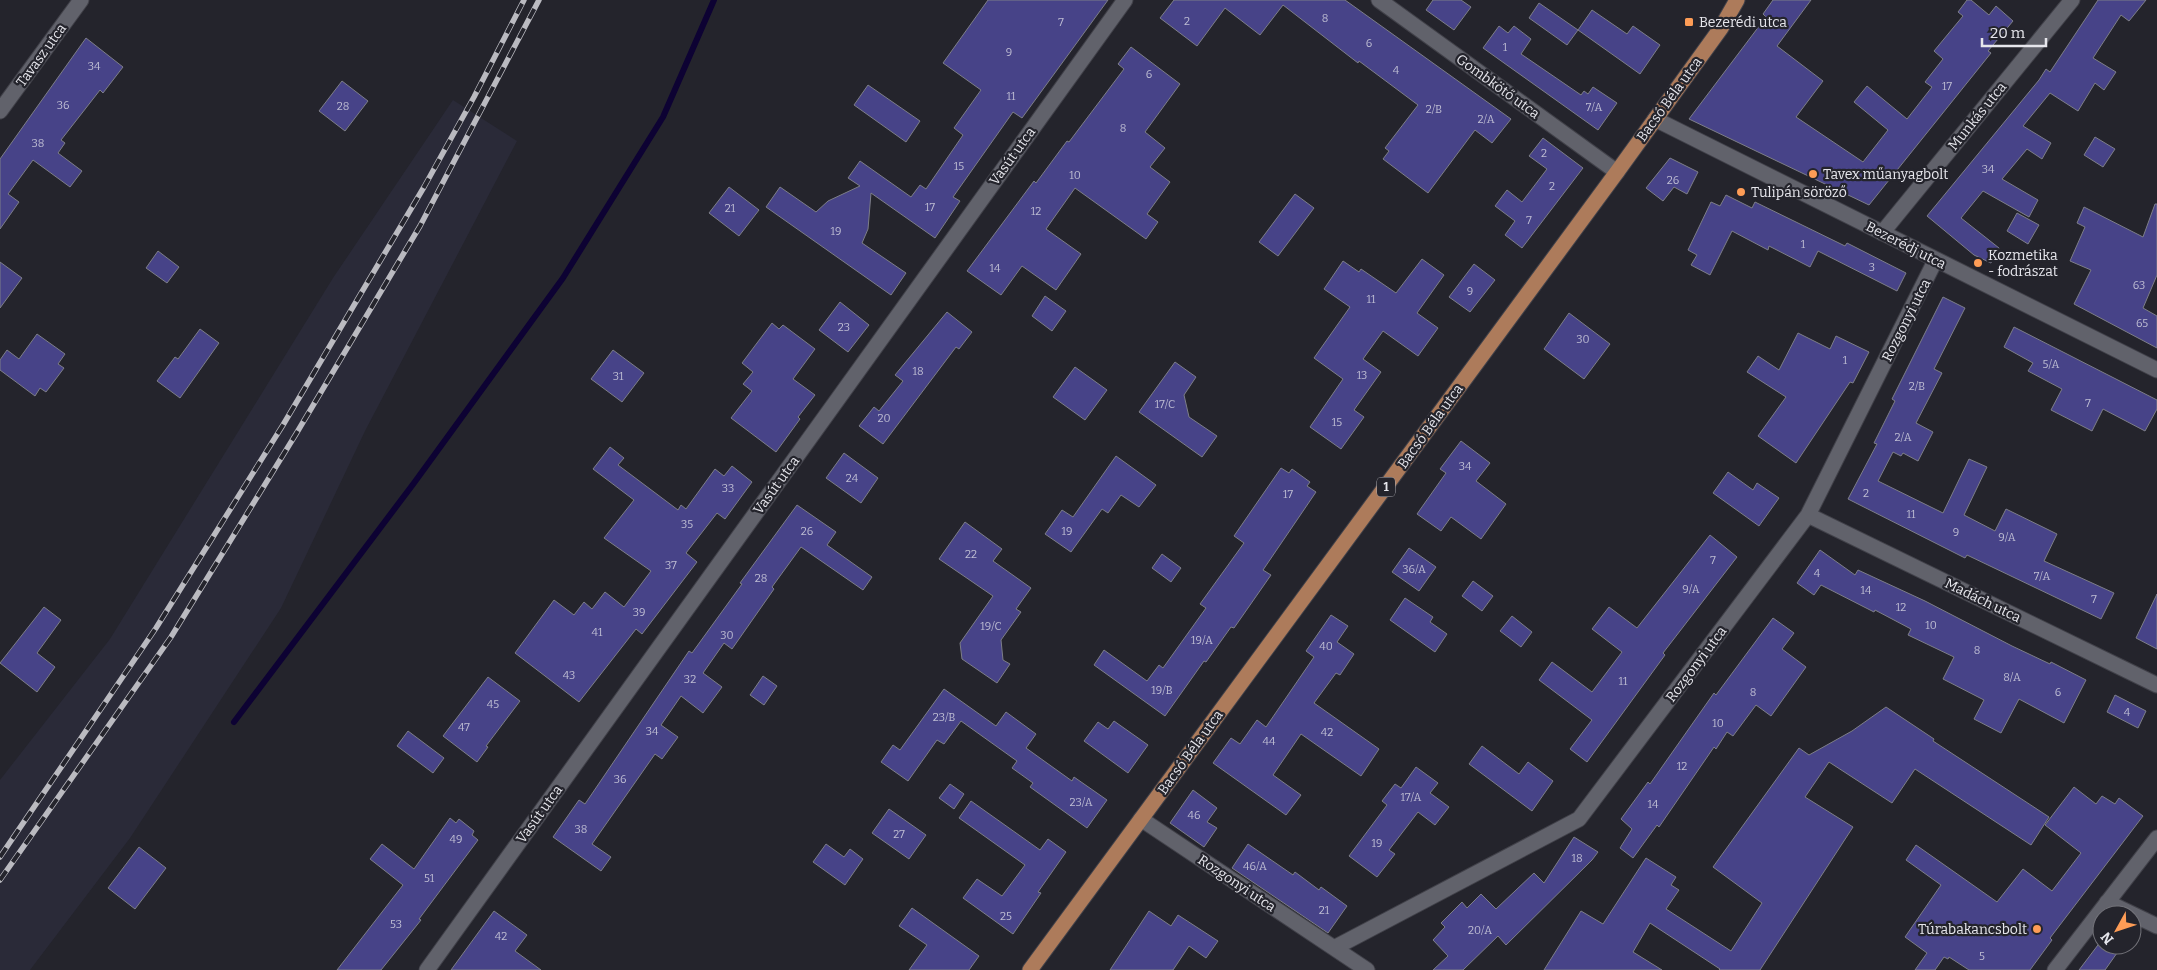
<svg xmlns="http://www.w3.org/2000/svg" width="2157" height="970" font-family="Bitter,serif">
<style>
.built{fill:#2a2a38}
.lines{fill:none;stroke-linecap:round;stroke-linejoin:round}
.stream{stroke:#0d0233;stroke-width:6}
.building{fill:#474388;stroke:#7d7e88}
.minor-casing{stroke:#414149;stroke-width:17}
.major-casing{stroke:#414149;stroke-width:17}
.minor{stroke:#61626b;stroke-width:15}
.major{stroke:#ad7b5b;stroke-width:15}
.rail-casing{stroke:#babac0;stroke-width:5.5}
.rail{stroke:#24242c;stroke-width:4;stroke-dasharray:11;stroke-linecap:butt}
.poi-dot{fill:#fd9c56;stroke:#24242c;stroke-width:2}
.labels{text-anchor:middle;stroke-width:4.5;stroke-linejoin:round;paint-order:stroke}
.number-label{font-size:11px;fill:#bebdd3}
.shield{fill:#24242c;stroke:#acacb2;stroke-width:1}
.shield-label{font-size:12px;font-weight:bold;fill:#e6e6ec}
.poi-label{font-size:14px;fill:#e6e6ec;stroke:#24242c;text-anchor:start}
.street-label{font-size:14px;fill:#e6e6ec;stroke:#24242c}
</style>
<rect width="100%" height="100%" fill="#24242c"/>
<path class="built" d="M453,100L517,141L365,431L281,608L130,838L30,970H0V780L110,639L333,278Z"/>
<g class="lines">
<path class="stream" d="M234,722L414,483L563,278L663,117L714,0"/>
</g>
<path class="building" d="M988,0H1108L1022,118L1013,112L953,197L960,201L935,238L871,193L868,229L862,243L906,273L891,295L766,207L780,187L816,212L828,201L860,186L848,178L860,161L911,197L920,185L926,189L963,135L954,128L981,90L943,63Z
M1174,0H1345L1511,119L1492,143L1475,130L1428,193L1383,159L1389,151L1385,148L1418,105L1359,61L1358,63L1283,5L1260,35L1225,8L1197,46L1160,18Z
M1433,0H1461L1471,7L1454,30L1426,10Z
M1773,0H1811L1777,46L1823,81L1796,117L1863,162L1888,130L1854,102L1867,86L1907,119L1932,87L1925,82L1943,59L1934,51L1963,16L1958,12L1967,0H1971L1989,15L1996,6L2013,21L1988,51L1991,53L1869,205L1689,119L1766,17L1763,14Z
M2098,0H2146L2129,21L2121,15L2093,58L2116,72L2104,90L2095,83L2078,111L2050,93L2023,126L2051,143L2042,159L2027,149L2002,179L2038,200L2029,217L1983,191L1961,218L1999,248L1991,263L1974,255L1927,216L2039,80L2046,69L2050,72Z
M1539,3L1578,30L1567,45L1529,18Z
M1592,10L1627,34L1633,26L1660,45L1640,74L1578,30Z
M1499,26L1508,33L1514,26L1531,39L1521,54L1581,95L1584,91L1588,94L1593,87L1617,103L1598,130L1483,48Z
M86,38L123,67L103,93L100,90L61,140L65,143L58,153L82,171L70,187L33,160L8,194L19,202L0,229V159Z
M1131,47L1180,84L1145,132L1165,148L1150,167L1170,182L1147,214L1158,222L1146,239L1075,188L1046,229L1081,254L1056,290L1022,266L1001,295L967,271L1034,181L1036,183L1067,141L1069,142L1124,69L1118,64Z
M342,81L368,101L345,131L319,111Z
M868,85L920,121L906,142L854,105Z
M2095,137L2115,149L2103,167L2084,155Z
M1543,138L1583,168L1522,248L1505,235L1515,221L1495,206L1507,190L1522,202L1547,169L1529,156Z
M1670,158L1698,172L1687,194L1674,187L1663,201L1646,188Z
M729,187L759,210L739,236L709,213Z
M1295,194L1314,208L1278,256L1259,242Z
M1726,195L1752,208L1755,202L1845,246L1847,243L1906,273L1897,291L1818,251L1810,267L1769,246L1768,250L1732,231L1710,275L1691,265L1697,255L1688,250L1711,202L1720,206Z
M2155,204H2157V275L2143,308L2157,316V348L2074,304L2091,270L2070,261L2085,227L2077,223L2084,207L2143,237Z
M2017,213L2039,225L2028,244L2007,231Z
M158,251L179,267L167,283L146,268Z
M1422,259L1444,275L1417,313L1438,328L1418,356L1383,331L1363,359L1381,372L1354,410L1364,417L1341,449L1310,427L1343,379L1314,358L1350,307L1324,289L1343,261L1359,272L1361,269L1396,293Z
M0,262L22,278L0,308Z
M1474,264L1495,280L1470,312L1449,297Z
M1045,296L1066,311L1052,331L1032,316Z
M1943,297L1965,308L1934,369L1942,373L1916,423L1933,432L1918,461L1903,453L1901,456L1893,452L1878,481L1943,513L1969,459L1987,467L1964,515L1995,531L2006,509L2057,534L2044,561L2114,593L2101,619L1967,555L1965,558L1848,499L1877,444L1874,443L1895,401L1892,399Z
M840,302L869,325L848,352L819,330Z
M947,312L972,332L959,349L956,347L883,444L859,426L874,407L879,411L903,381L895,375Z
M1569,313L1610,344L1584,379L1544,349Z
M772,323L779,329L783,325L815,349L793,379L815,395L798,417L800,419L776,452L731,418L752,391L743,384L753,372L742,363Z
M2014,327L2157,400V409L2145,431L2103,409L2092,431L2051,410L2062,389L2028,371L2033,363L2004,347Z
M200,329L219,343L180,398L157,381L175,357L178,359Z
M1798,333L1830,349L1836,336L1869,352L1853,383L1850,382L1796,463L1758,436L1786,397L1747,372L1758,356L1779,370Z
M37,334L65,354L58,364L64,368L46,392L40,388L35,396L0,370V360L7,350L19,359Z
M613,350L644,373L622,402L591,379Z
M1175,362L1196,377L1184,395L1189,417L1217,436L1202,457L1139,412Z
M1075,367L1107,390L1085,420L1053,397Z
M1461,441L1490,463L1476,481L1506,504L1481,539L1451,517L1441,531L1417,514L1446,473L1440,469Z
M610,447L624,458L618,465L678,510L681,505L686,509L715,469L724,476L732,466L752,482L725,519L717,513L686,553L697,562L642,634L636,629L579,702L515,653L554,600L574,615L584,602L592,609L605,592L624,607L651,571L604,538L634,500L593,469Z
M844,453L878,478L861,503L826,478Z
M1116,456L1156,485L1139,507L1121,495L1108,513L1102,509L1071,552L1045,534L1062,510L1073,517Z
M1281,468L1289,473L1292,469L1310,482L1307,486L1316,492L1263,570L1271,575L1234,628L1231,627L1206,662L1204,661L1165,716L1094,665L1104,650L1147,681L1159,665L1163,668L1206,608L1200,604L1244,543L1234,536Z
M1728,472L1753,490L1757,483L1779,498L1759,526L1713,493Z
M797,505L836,532L827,545L872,577L863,590L801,547L772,587L774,589L732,649L724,643L703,673L722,687L703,713L681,696L661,725L678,737L662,759L655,754L592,844L611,857L601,871L553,837L579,800L585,804L689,651L692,653L742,584L740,583Z
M965,522L1002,549L993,561L1031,588L1016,609L1021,612L1001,640L1003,660L1010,664L997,683L962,659L960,643L993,596L939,559Z
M1710,535L1737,557L1663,653L1665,655L1587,762L1570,749L1592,720L1539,680L1552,662L1592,692L1622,652L1592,629L1609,607L1637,628Z
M1409,548L1436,567L1419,591L1392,572Z
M1820,550L1855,575L1858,570L1925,601L2012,646L2050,664L2051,662L2086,680L2064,723L2019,699L2001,733L1974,719L1984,700L1943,679L1954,657L1908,635L1911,629L1875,610L1874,612L1821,585L1814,595L1797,583Z
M1162,554L1181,568L1171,582L1152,568Z
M1473,581L1493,596L1482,611L1462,596Z
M2157,594V649L2136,638Z
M1405,598L1433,617L1430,622L1447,634L1435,652L1390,620Z
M44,607L61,620L37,653L55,667L37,692L0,663Z
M1331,615L1348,626L1337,642L1354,654L1340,675L1336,673L1314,703L1379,749L1361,776L1301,734L1273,775L1301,795L1286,815L1213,763L1231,738L1240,744L1257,720L1266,727L1314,657L1306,651Z
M1512,616L1532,632L1521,647L1500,631Z
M1773,618L1794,633L1782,649L1806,667L1771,716L1756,705L1733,736L1727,732L1716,749L1714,747L1659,827L1657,825L1633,858L1620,848L1632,829L1621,819L1648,782L1650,784L1714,693L1716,695Z
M763,676L777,686L764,705L750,695Z
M488,677L520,701L486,746L488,747L477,762L443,736Z
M944,689L996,726L1006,712L1036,734L1026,748L1072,781L1074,777L1107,800L1087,828L1030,787L1033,783L1012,768L1017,761L961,721L944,744L937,740L908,781L881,762L893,745L900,750Z
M2115,695L2146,711L2138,728L2107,712Z
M1886,707L1934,739L1933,741L2049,817L2031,845L1915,769L1892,803L1829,762L1805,797L1853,827L1760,970H1719L1720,969L1650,923L1633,952L1662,970H1544L1581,911L1603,924L1646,858L1676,877L1671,885L1679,890L1666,909L1731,951L1762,903L1713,867L1799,748L1809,755L1852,731Z
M1114,721L1148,745L1128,773L1084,741L1098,722L1108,729Z
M408,731L444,758L433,773L397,746Z
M1482,746L1519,774L1528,762L1553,781L1532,811L1469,764Z
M1416,767L1438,783L1430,793L1449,807L1435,825L1418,812L1389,850L1395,854L1377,877L1349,856L1387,805L1382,801L1395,784L1401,788Z
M950,784L964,794L954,809L939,798Z
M2074,787L2096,804L2102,796L2115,804L2119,798L2143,816L2050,938L2052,940L2030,970H1969L1949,957L1948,959L1944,957L1935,970H1915L1927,953L1905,937L1941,885L1906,860L1916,845L1997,902L2023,869L2052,891L2081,853L2045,825Z
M1193,790L1217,808L1207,822L1217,828L1204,847L1170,823Z
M971,801L1040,850L1048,839L1066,852L1038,892L1041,893L1013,934L963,898L977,879L1002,896L1025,865L959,818Z
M889,809L926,835L909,859L872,833Z
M450,818L456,823L459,819L474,831L472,835L478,840L419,919L421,920L381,970H337L403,885L370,859L382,844L414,869Z
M1574,837L1598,852L1592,860L1506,945L1498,936L1463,970H1433L1448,956L1433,940L1445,927L1441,923L1462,902L1467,908L1481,894L1496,909L1534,873L1544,883Z
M826,844L844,857L850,849L863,859L845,885L813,862Z
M1248,844L1293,875L1295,872L1319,890L1321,887L1347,906L1328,933L1232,868Z
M139,847L166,868L135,909L108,888Z
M912,908L979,956L969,970H909L927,945L899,926Z
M494,911L527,935L515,951L541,970H451Z
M1149,911L1171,926L1178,915L1218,941L1206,958L1189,946L1173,970H1110Z
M2101,941L2102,945H2106L2117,953L2105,970H2079Z"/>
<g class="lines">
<g class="minor-casing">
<path id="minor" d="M1379,0L1617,172
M0,111L81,0
M1655,119L2157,370
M1882,233L2072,0
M1808,515L2157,685
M1141,819L1334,948L1579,819L1808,515L1935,261
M2107,902L2157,926
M1334,948L1367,970
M427,970L1125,0
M2055,970L2157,838"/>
</g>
<g class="major-casing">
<path id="major" d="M1030,970L1617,172L1721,28L1737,0"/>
</g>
<use href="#minor" class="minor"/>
<use href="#major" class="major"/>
<g class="rail-casing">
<path id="rail" d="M0,857L156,628L283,425L424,187L474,97L524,0
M0,880L171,637L296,434L420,226L539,0"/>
</g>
<use href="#rail" class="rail"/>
</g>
<g class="poi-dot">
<rect x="1684" y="17" width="10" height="10" rx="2.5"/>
<circle cx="1813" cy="174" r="5"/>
<circle cx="1741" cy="192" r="5"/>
<circle cx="1978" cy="263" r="5"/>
<circle cx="2037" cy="929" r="5"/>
</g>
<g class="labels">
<g class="number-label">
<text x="1325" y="22">8</text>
<text x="1187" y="25">2</text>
<text x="1061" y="26">7</text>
<text x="1369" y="47">6</text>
<text x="1505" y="51">1</text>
<text x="1009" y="56">9</text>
<text x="94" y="70">34</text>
<text x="1396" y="74">4</text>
<text x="1149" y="78">6</text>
<text x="1947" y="90">17</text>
<text x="1011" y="100">11</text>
<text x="63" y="109">36</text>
<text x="343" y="110">28</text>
<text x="1594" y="111">7/A</text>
<text x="1434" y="113">2/B</text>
<text x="1486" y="123">2/A</text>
<text x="1123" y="132">8</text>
<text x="38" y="147">38</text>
<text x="1544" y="157">2</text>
<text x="959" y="170">15</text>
<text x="1988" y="173">34</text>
<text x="1075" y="179">10</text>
<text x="1673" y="184">26</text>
<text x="1552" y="190">2</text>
<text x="930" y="211">17</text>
<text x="730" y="212">21</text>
<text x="1036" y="215">12</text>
<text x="1529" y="224">7</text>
<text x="836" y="235">19</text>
<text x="1803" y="248">1</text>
<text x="1872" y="271">3</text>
<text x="995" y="272">14</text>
<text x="2139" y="289">63</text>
<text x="1470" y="295">9</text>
<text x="1371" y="303">11</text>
<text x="2142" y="327">65</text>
<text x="844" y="331">23</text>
<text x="1583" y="343">30</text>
<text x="1845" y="364">1</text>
<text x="2051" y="368">5/A</text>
<text x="918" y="375">18</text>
<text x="1362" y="379">13</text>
<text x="618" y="380">31</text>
<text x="1917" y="390">2/B</text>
<text x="2088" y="407">7</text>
<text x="1165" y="408">17/C</text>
<text x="884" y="422">20</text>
<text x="1337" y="426">15</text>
<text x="1903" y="441">2/A</text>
<text x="1465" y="470">34</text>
<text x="852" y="482">24</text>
<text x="728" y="492">33</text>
<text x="1866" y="497">2</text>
<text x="1288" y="498">17</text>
<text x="1911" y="518">11</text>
<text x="687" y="528">35</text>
<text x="807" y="535">26</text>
<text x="1067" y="535">19</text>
<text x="1956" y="536">9</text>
<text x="2007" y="541">9/A</text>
<text x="971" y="558">22</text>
<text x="1713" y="564">7</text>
<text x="671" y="569">37</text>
<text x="1414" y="573">36/A</text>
<text x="1817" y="577">4</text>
<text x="2042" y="580">7/A</text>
<text x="761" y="582">28</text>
<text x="1691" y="593">9/A</text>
<text x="1866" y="594">14</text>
<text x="2094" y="603">7</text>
<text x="1901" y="611">12</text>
<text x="639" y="616">39</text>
<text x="1931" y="629">10</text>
<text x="991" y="630">19/C</text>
<text x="597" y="636">41</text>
<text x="727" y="639">30</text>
<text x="1202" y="644">19/A</text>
<text x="1326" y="650">40</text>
<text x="1977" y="654">8</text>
<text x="569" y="679">43</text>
<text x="2012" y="681">8/A</text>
<text x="690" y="683">32</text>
<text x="1623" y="685">11</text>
<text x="1162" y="694">19/B</text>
<text x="1753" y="696">8</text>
<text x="2058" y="696">6</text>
<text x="493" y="708">45</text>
<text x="2127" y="716">4</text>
<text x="944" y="721">23/B</text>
<text x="1718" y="727">10</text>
<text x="464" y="731">47</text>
<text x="652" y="735">34</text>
<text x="1327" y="736">42</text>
<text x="1269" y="745">44</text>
<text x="1682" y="770">12</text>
<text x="620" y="783">36</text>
<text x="1411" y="801">17/A</text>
<text x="1081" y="806">23/A</text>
<text x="1653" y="808">14</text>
<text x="1194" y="819">46</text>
<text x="581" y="833">38</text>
<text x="899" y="838">27</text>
<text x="456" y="843">49</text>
<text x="1377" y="847">19</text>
<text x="1577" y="862">18</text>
<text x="1255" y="870">46/A</text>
<text x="429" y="882">51</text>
<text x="1324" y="914">21</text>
<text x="1006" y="920">25</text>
<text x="396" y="928">53</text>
<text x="1480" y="934">20/A</text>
<text x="501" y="940">42</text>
<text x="1982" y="960">5</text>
</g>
<rect class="shield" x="1377" y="477.5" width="18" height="19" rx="4"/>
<g class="shield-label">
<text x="1386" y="491">1</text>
</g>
<g class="poi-label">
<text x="1699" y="27">Bezerédi utca</text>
<text x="1823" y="179">Tavex műanyagbolt</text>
<text x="1751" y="197">Tulipán söröző</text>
<text x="1988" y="260">Kozmetika<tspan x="1988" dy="16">- fodrászat</tspan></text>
<text x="2027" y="934" text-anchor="end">Túrabakancsbolt</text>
</g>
<g class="street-label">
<text transform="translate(41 55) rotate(-54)" y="5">Tavasz utca</text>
<text transform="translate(1498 86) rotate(36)" y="5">Gombkötő utca</text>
<text transform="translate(1669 99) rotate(-54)" y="5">Bacsó Béla utca</text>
<text transform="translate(1977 116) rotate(-51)" y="5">Munkás utca</text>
<text transform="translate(1012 156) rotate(-54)" y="5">Vasút utca</text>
<text transform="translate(1906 245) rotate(27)" y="5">Bezerédj utca</text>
<text transform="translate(1906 320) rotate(-63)" y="5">Rozgonyi utca</text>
<text transform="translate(1430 426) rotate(-54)" y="5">Bacsó Béla utca</text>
<text transform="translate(776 485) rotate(-54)" y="5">Vasút utca</text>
<text transform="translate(1983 600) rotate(26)" y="5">Madách utca</text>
<text transform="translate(1696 664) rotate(-53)" y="5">Rozgonyi utca</text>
<text transform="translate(1190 752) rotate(-54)" y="5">Bacsó Béla utca</text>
<text transform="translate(539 814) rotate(-54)" y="5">Vasút utca</text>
<text transform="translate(1237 883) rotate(34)" y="5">Rozgonyi utca</text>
</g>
</g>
<g transform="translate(2117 930) rotate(230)"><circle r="24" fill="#24242c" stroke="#727279"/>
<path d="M0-4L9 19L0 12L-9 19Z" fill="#fd9c56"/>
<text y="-8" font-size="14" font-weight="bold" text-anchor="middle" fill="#e6e6ec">N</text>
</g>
<path d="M1982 38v8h64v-8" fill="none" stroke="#e6e6ec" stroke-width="2.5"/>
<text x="1990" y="38" font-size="15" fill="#e6e6ec" stroke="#24242c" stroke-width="4" paint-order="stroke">20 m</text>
</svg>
